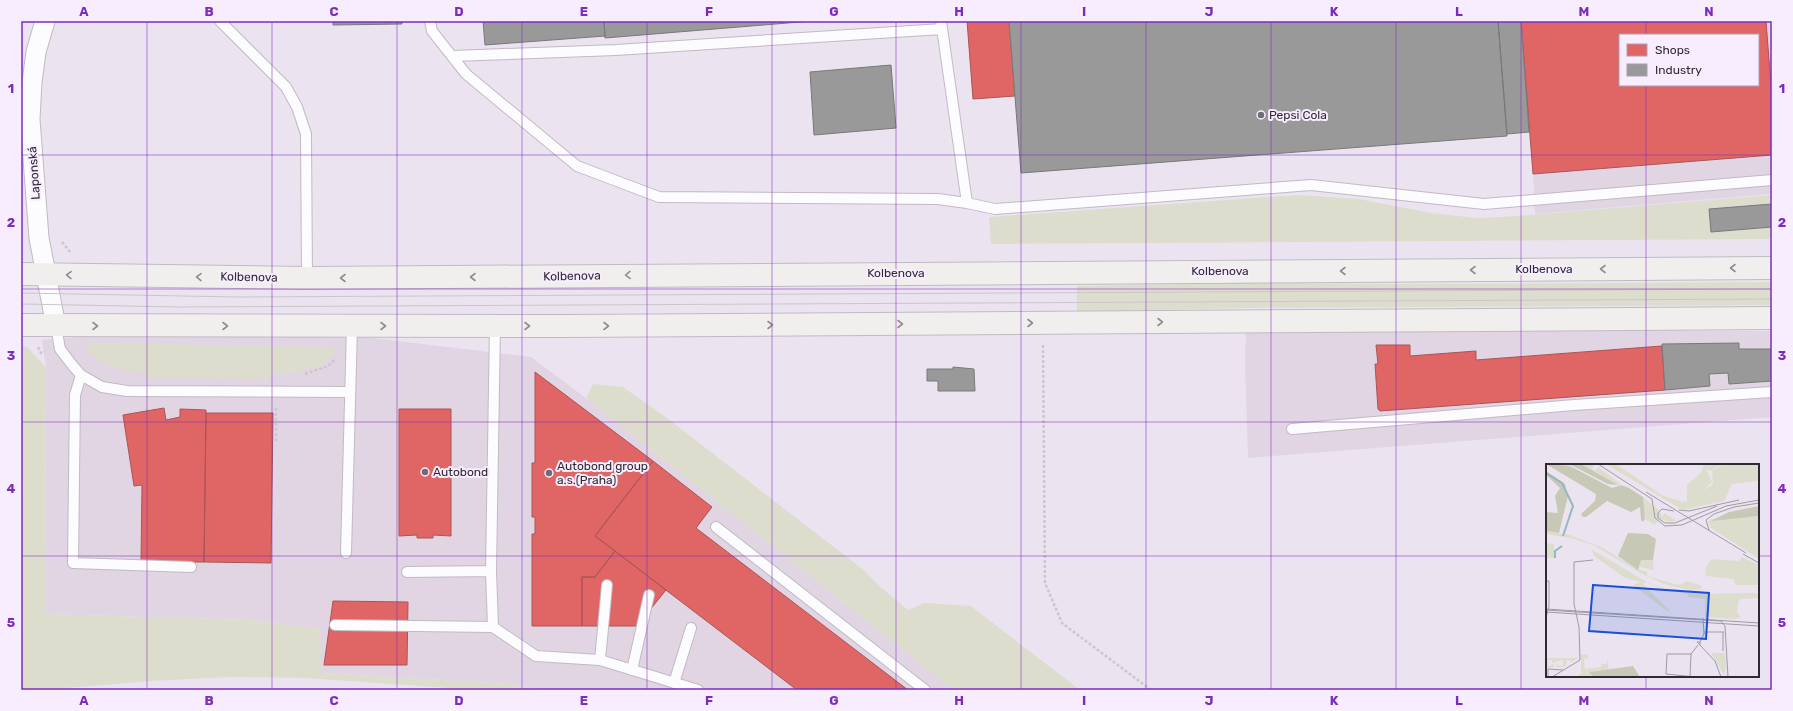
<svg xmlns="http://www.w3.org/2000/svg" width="1793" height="711" font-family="Rubik,sans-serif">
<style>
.commercial{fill:#e1d5e4;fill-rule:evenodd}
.green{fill:#ddddce}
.shops{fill:#e06666;stroke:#ab5456;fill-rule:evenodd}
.industry{fill:#999;stroke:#79787a}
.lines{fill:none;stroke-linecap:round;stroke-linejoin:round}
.service-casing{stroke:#c0bac3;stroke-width:12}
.minor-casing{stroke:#c0bac3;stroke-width:21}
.secondary-casing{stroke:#c0bac3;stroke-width:24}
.path{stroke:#cbc8cd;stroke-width:2.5;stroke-dasharray:3 2;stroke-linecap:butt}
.service{stroke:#fcfbfd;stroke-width:10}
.minor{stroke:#fcfbfd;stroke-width:19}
.secondary{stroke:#f0efee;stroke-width:22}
.tram{stroke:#c9c7ca;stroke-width:1}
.oneway{stroke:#908c90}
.grid{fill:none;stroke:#7b2cbf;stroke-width:1;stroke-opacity:0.55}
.poi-dot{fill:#716b74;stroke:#f8edff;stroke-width:1.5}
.labels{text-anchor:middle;stroke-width:4;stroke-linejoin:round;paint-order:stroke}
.poi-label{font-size:12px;fill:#2f2a32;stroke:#f8edff;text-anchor:start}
.street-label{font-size:12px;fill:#2f2a32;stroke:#f8edff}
.inset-river{fill:none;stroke:#93b9bf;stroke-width:2}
.inset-road{fill:none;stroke:#a09aa4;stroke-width:1}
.view{fill:#1d4ed8;fill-opacity:0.15;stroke:#1d4ed8;stroke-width:2}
.inset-edge{fill:none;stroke:#2f2a32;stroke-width:2}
.neatline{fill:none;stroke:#7b2cbf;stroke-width:1.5}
.grid-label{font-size:13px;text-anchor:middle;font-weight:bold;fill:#7b2cbf}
</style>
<rect width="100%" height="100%" fill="#ebe4f0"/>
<path class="commercial" d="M1521,21H1772V194L1535,214L1533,174ZM1620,35H1758V85H1620Z
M1246,330L1772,331V417L1248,458L1245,362Z
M79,337H365L531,357L586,398L949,686V690H540L510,684L322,673L319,629L253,620L45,614L46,367L42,340Z"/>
<path class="green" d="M1298,195L1359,199L1431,213L1477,218L1502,217L1772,195V204L1709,209L1711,232L1772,227V239L991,244L989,217Z
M1772,282V305L1246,308L1077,312V286L1245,283L1431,284Z
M90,343L331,347L335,351L333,356C315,371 291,373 269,375V379L144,378V372C115,370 108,368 85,351L86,346Z
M21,346L27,347L46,367L45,614L253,620L320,629L322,673L510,684L540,690H477L305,678L232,677L150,681L42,690H21Z
M593,384L623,387L663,415L865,571L877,584L908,610L924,603L971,606L1080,690H949V686L586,398Z"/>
<path class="shops" d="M967,21H1009L1015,96L973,99Z
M1521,21H1766L1772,98V155L1533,174ZM1620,35H1758V85H1620Z
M1376,345H1410V356L1476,351V360L1662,346L1665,390L1380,411L1378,409L1375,364H1378Z
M535,372L653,461L595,536L615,551L595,577H582V626H532V534H535V517H532V463H535Z
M164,408L166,420L180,417V409L206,410L204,562H141L142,485L134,486L123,415Z
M399,409H451V536L433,535V538H417V535L399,536Z
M206,413H273L271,563L204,562Z
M653,461L712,507L696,528L908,690H797L595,536Z
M615,551L666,590L637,626H582V577H595Z
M333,601L408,602L407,665H324Z"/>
<path class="industry" d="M333,21H402V24L333,25Z
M483,21H604L605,36L485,45Z
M604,21H812L605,38Z
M1009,21H1498L1507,136L1021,173Z
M1498,21H1521L1529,132L1507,134Z
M891,65L896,128L814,135L810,72Z
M1772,204V227L1711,232L1709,209Z
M1739,343V349H1772V381L1729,384L1728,373L1709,374L1710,386L1665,390L1662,344Z
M953,367L974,369L975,391H938V381H927V369H953Z"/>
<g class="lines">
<g class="service-casing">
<path id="service" d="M220,21L286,87L297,107L306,134L307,278
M430,21L432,31L466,74L577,166L659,197L938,199L967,203L995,209L1311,185L1484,204L1772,180
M941,21L967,203
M452,56L616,50L942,29
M56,326L60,349L73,366L81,375L75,395L73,563L191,567
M495,326L491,571L493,627L536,656L600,660L698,690
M81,375L102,387L127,391L350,392
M1292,429L1574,405L1772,392
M716,527L925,690
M346,553L352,326
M407,572L491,571
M335,625L493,627
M600,660L607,585
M632,670L649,595
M674,683L691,628"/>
</g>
<g class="minor-casing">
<path id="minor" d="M45,21L36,52L32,82L30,119L39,238L56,326"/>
</g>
<g class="secondary-casing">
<path id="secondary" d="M21,274L307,278L1772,268
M21,325L567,326L1772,318"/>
</g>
<path class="path" d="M62,242L70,252
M1043,345L1045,583L1062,623L1151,690
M38,347L41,353L45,352
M305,374L328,366L335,359
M276,441V408"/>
<use href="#service" class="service"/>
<use href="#minor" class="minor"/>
<use href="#secondary" class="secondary"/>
<path class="tram" d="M21,293L238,297L1772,289
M21,304L178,307L1772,299"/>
</g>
<defs><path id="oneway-chevron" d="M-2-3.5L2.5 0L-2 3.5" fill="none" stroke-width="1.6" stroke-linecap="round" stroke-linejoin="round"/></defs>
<g class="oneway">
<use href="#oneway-chevron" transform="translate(1733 268) rotate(180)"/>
<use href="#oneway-chevron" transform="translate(1603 269) rotate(180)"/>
<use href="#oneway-chevron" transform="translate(1473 270) rotate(180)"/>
<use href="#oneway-chevron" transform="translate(1343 271) rotate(180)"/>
<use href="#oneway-chevron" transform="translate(69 275) rotate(-179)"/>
<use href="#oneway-chevron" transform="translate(628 275) rotate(179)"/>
<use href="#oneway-chevron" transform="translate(199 277) rotate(-179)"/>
<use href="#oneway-chevron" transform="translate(473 277) rotate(180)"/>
<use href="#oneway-chevron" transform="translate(343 278) rotate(180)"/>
<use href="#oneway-chevron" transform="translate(1160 322)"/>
<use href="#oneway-chevron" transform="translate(1030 323)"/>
<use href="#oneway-chevron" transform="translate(900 324)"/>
<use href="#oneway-chevron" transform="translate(770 325)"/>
<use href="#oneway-chevron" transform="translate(95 326)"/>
<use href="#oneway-chevron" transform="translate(225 326)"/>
<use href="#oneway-chevron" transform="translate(383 326)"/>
<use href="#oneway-chevron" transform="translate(527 326)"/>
<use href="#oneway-chevron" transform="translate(606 326)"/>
</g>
<path class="grid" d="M147,21V690M272,21V690M397,21V690M522,21V690M647,21V690M772,21V690M896,21V690M1021,21V690M1146,21V690M1271,21V690M1396,21V690M1521,21V690M1646,21V35M1646,85V465M21,155H1772M21,289H1772M21,422H1772M21,556H1547M1758,556H1772M1646,676V690"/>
<g class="poi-dot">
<circle cx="1261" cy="115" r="4"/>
<circle cx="425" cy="472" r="4"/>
<circle cx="549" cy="473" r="4"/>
</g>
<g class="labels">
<g class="poi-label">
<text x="1269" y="119">Pepsi Cola</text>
<text x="557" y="470">Autobond group<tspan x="557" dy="14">a.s.(Praha)</tspan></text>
<text x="433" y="476">Autobond</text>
</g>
<g class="street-label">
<text transform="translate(34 173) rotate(-94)" y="4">Laponská</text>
<text x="1544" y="273">Kolbenova</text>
<text x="1220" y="275">Kolbenova</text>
<text x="896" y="277">Kolbenova</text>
<text transform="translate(572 276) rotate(-1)" y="4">Kolbenova</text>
<text transform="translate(249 277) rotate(1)" y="4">Kolbenova</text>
</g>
</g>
<g transform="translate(1546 464)">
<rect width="213" height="213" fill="#ebe4f0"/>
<path d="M39,0L48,1L46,5L49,7L52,3L74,19L72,21L38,2ZM60,0H70L116,31L137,38L141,37V21L155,9L158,0H177L164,7L160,6L166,18L156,27L167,20L166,7L178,0H213V17L186,20L178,37L136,46ZM97,33L114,47L116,53L118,49L131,57L123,58L114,55L108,61L99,55ZM213,52V95L165,64L162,58L165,55ZM0,67L24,71L57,84L89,104L101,108V112L132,121L141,117L157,122L153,125H177L143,126L118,120L98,111L47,81L24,74L0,70ZM0,79L8,80V94H0ZM45,85L99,117L121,126L148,130L207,129L213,130V134L193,135L191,148L195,153L188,155L159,153V135L142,133V130L116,125L100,118L97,120L124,147H121L87,121L95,118L79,114L48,92ZM196,93L213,101V121H190L187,115L160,112L159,106L165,95L193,97ZM94,96H107L108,106L93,103ZM165,189H179L180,204L178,211ZM41,190L43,194L38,195L39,205L55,203V200H61L62,194V205L44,208L48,213H31L35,209V191ZM0,194H33L23,199L25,197L21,196L19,203H10V201L17,202V196L6,199V196H2V202L8,200V203L2,204L0,207Z" fill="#ddddce"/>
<path d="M0,0L24,2L66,24L75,21L83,24L97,33L99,55L97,58L95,56L94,43L85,48L61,37L40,53H37L35,50L49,37L50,30ZM23,0H35L72,21L62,20ZM0,7L19,20L22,32L13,69L0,67V48L12,49L9,32L14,24L0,11ZM213,42V52L165,57L183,48ZM82,69L102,70L110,75L107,96H95L92,106L72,92ZM87,202L94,213H48L43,208Z" fill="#c8c8b6"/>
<path class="inset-river" d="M0,9L16,19L27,42L17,72M9,94V87L16,82"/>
<path class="inset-road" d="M52,0L106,35L109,54L119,62L136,61L180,42L213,36M100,28L200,89M133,46L143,47L193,36M128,47L116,45L112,49V54L119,59H129L171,42M163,66L160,56L168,50L188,43L213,39M197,90L213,99M0,117H3V142L0,154M0,145L213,159M0,146L175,157L179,162L182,213M0,148L213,162M158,168H178M177,168V187M154,178L158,170L157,154M154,181V178H151L169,197L175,213M145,190H121L120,210L149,213M2,213V205L17,206M6,213L34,196L33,163L28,140V98L47,96M144,213L145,190L152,181"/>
<path class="view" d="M47,121L163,129L160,175L43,167Z"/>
<rect width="213" height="213" class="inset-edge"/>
</g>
<rect width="1793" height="711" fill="none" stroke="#f8edff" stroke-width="44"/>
<rect x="1619" y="34" width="140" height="52" fill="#f8edff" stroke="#a89fad"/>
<rect x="1627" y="44" width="20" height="12" fill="#e06666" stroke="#a89fad"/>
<text x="1655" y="54" font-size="12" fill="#2f2a32">Shops</text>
<rect x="1627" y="64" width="20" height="12" fill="#999999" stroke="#a89fad"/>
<text x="1655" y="74" font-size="12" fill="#2f2a32">Industry</text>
<rect x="22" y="22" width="1749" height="667" class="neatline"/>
<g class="grid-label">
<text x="84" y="16">A</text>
<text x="209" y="16">B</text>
<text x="334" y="16">C</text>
<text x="459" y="16">D</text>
<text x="584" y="16">E</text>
<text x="709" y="16">F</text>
<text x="834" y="16">G</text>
<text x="959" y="16">H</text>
<text x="1084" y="16">I</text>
<text x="1209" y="16">J</text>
<text x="1334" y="16">K</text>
<text x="1459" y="16">L</text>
<text x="1584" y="16">M</text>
<text x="1709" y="16">N</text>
<text x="11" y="93">1</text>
<text x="1782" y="93">1</text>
<text x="11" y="227">2</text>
<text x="1782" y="227">2</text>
<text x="11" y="360">3</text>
<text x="1782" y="360">3</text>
<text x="11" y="493">4</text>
<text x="1782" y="493">4</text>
<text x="11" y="627">5</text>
<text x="1782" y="627">5</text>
<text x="84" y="705">A</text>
<text x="209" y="705">B</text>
<text x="334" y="705">C</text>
<text x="459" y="705">D</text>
<text x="584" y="705">E</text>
<text x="709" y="705">F</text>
<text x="834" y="705">G</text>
<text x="959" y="705">H</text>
<text x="1084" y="705">I</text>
<text x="1209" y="705">J</text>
<text x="1334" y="705">K</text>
<text x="1459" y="705">L</text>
<text x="1584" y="705">M</text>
<text x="1709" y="705">N</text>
</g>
</svg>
